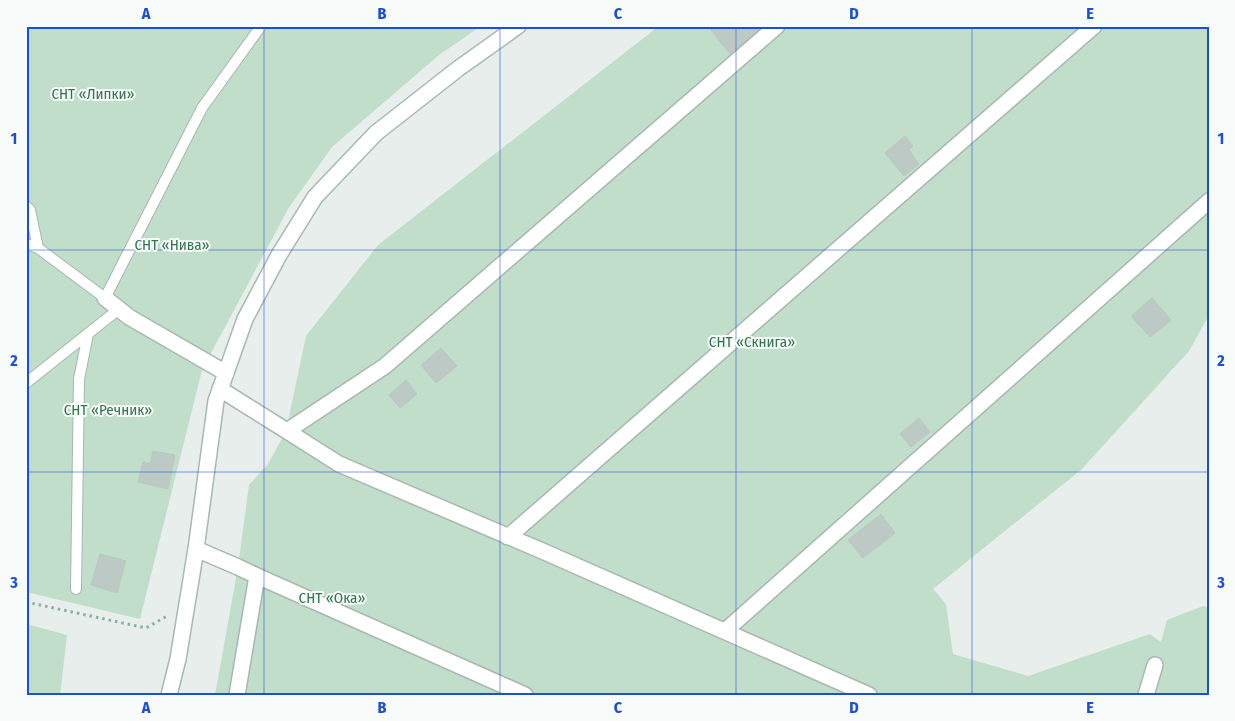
<svg xmlns="http://www.w3.org/2000/svg" width="1235" height="721" font-family="'Fira Sans Condensed',sans-serif">
<style>
.green{fill:#c1deca}
.building{fill:#bcc9c4;stroke:#b9c8c2}
.lines{fill:none;stroke-linecap:round;stroke-linejoin:round}
.lane-casing{stroke:#a9b6b2;stroke-width:12}
.street-casing{stroke:#a9b6b2;stroke-width:18}
.secondary-casing{stroke:#a6b9b3;stroke-width:18}
.path{stroke:#89b0a5;stroke-width:3;stroke-dasharray:2.5 4;stroke-linecap:butt}
.lane{stroke:#fff;stroke-width:10}
.street{stroke:#fff;stroke-width:15}
.secondary{stroke:#fff;stroke-width:15}
.grid{fill:none;stroke:#1d4ed8;stroke-width:1;stroke-opacity:0.55}
.labels{text-anchor:middle;stroke-width:4;stroke-linejoin:round;paint-order:stroke}
.park-label{font-size:15px;fill:#32744e;stroke:#f7fbf9}
.neatline{fill:none;stroke:#1d4ed8;stroke-width:2}
.grid-label{font-size:16px;text-anchor:middle;font-weight:bold;fill:#1d4ed8}
</style>
<rect width="100%" height="100%" fill="#e7eeeb"/>
<path class="green" d="M26,26H481L439,55L332,147L288,209L202,370L140,619L26,592Z
M659,26H1209V315L1189,351L1082,469L933,589L946,604L953,654L1028,676L1150,634L1161,642L1167,620L1203,606L1209,608V695H215L238,567L249,485L268,464L286,431L306,336L378,245Z
M26,624L67,635L60,695H26Z"/>
<path class="building" d="M716,26H756L760,31L730,54L711,30Z
M905,136L913,146L909,150L919,164L904,176L885,153Z
M1152,298L1171,320L1150,337L1131,316Z
M441,348L457,366L436,383L421,365Z
M406,380L417,394L400,408L389,395Z
M919,418L930,432L911,447L900,434Z
M153,451L175,455L168,489L138,482L143,462L150,464Z
M881,514L895,533L863,558L848,540Z
M100,554L126,561L117,593L91,585Z"/>
<g class="lines">
<g class="lane-casing">
<path id="lane" d="M26,206L30,210L38,248
M26,244L38,248L105,298L202,108L261,26
M26,383L119,309
M76,589L79,379L88,334"/>
</g>
<g class="street-casing">
<path id="street" d="M105,298L129,317L226,373
M220,389L287,431L385,366L777,26
M287,431L339,464L547,553L869,695
M508,537L1094,26
M196,549L238,567L257,576L525,695
M725,631L1209,201
M237,695L257,576
M1146,695L1155,665"/>
</g>
<g class="secondary-casing">
<path id="secondary" d="M169,695L178,659L196,549L216,401L245,319L279,255L315,197L376,133L459,68L518,26"/>
</g>
<path class="path" d="M26,602L146,628L167,616"/>
<use href="#lane" class="lane"/>
<use href="#street" class="street"/>
<use href="#secondary" class="secondary"/>
</g>
<path class="grid" d="M264,26V695M500,26V695M736,26V695M972,26V695M26,250H1209M26,472H1209"/>
<g class="labels">
<g class="park-label">
<text x="93" y="99">СНТ «Липки»</text>
<text x="172" y="250">СНТ «Нива»</text>
<text x="752" y="347">СНТ «Скнига»</text>
<text x="108" y="415">СНТ «Речник»</text>
<text x="332" y="603">СНТ «Ока»</text>
</g>
</g>
<rect width="1235" height="721" fill="none" stroke="#f7fbf9" stroke-width="55"/>
<rect x="28" y="28" width="1180" height="666" class="neatline"/>
<g class="grid-label">
<text x="146" y="19">A</text>
<text x="382" y="19">B</text>
<text x="618" y="19">C</text>
<text x="854" y="19">D</text>
<text x="1090" y="19">E</text>
<text x="14" y="144">1</text>
<text x="1221" y="144">1</text>
<text x="14" y="366">2</text>
<text x="1221" y="366">2</text>
<text x="14" y="588">3</text>
<text x="1221" y="588">3</text>
<text x="146" y="713">A</text>
<text x="382" y="713">B</text>
<text x="618" y="713">C</text>
<text x="854" y="713">D</text>
<text x="1090" y="713">E</text>
</g>
</svg>
